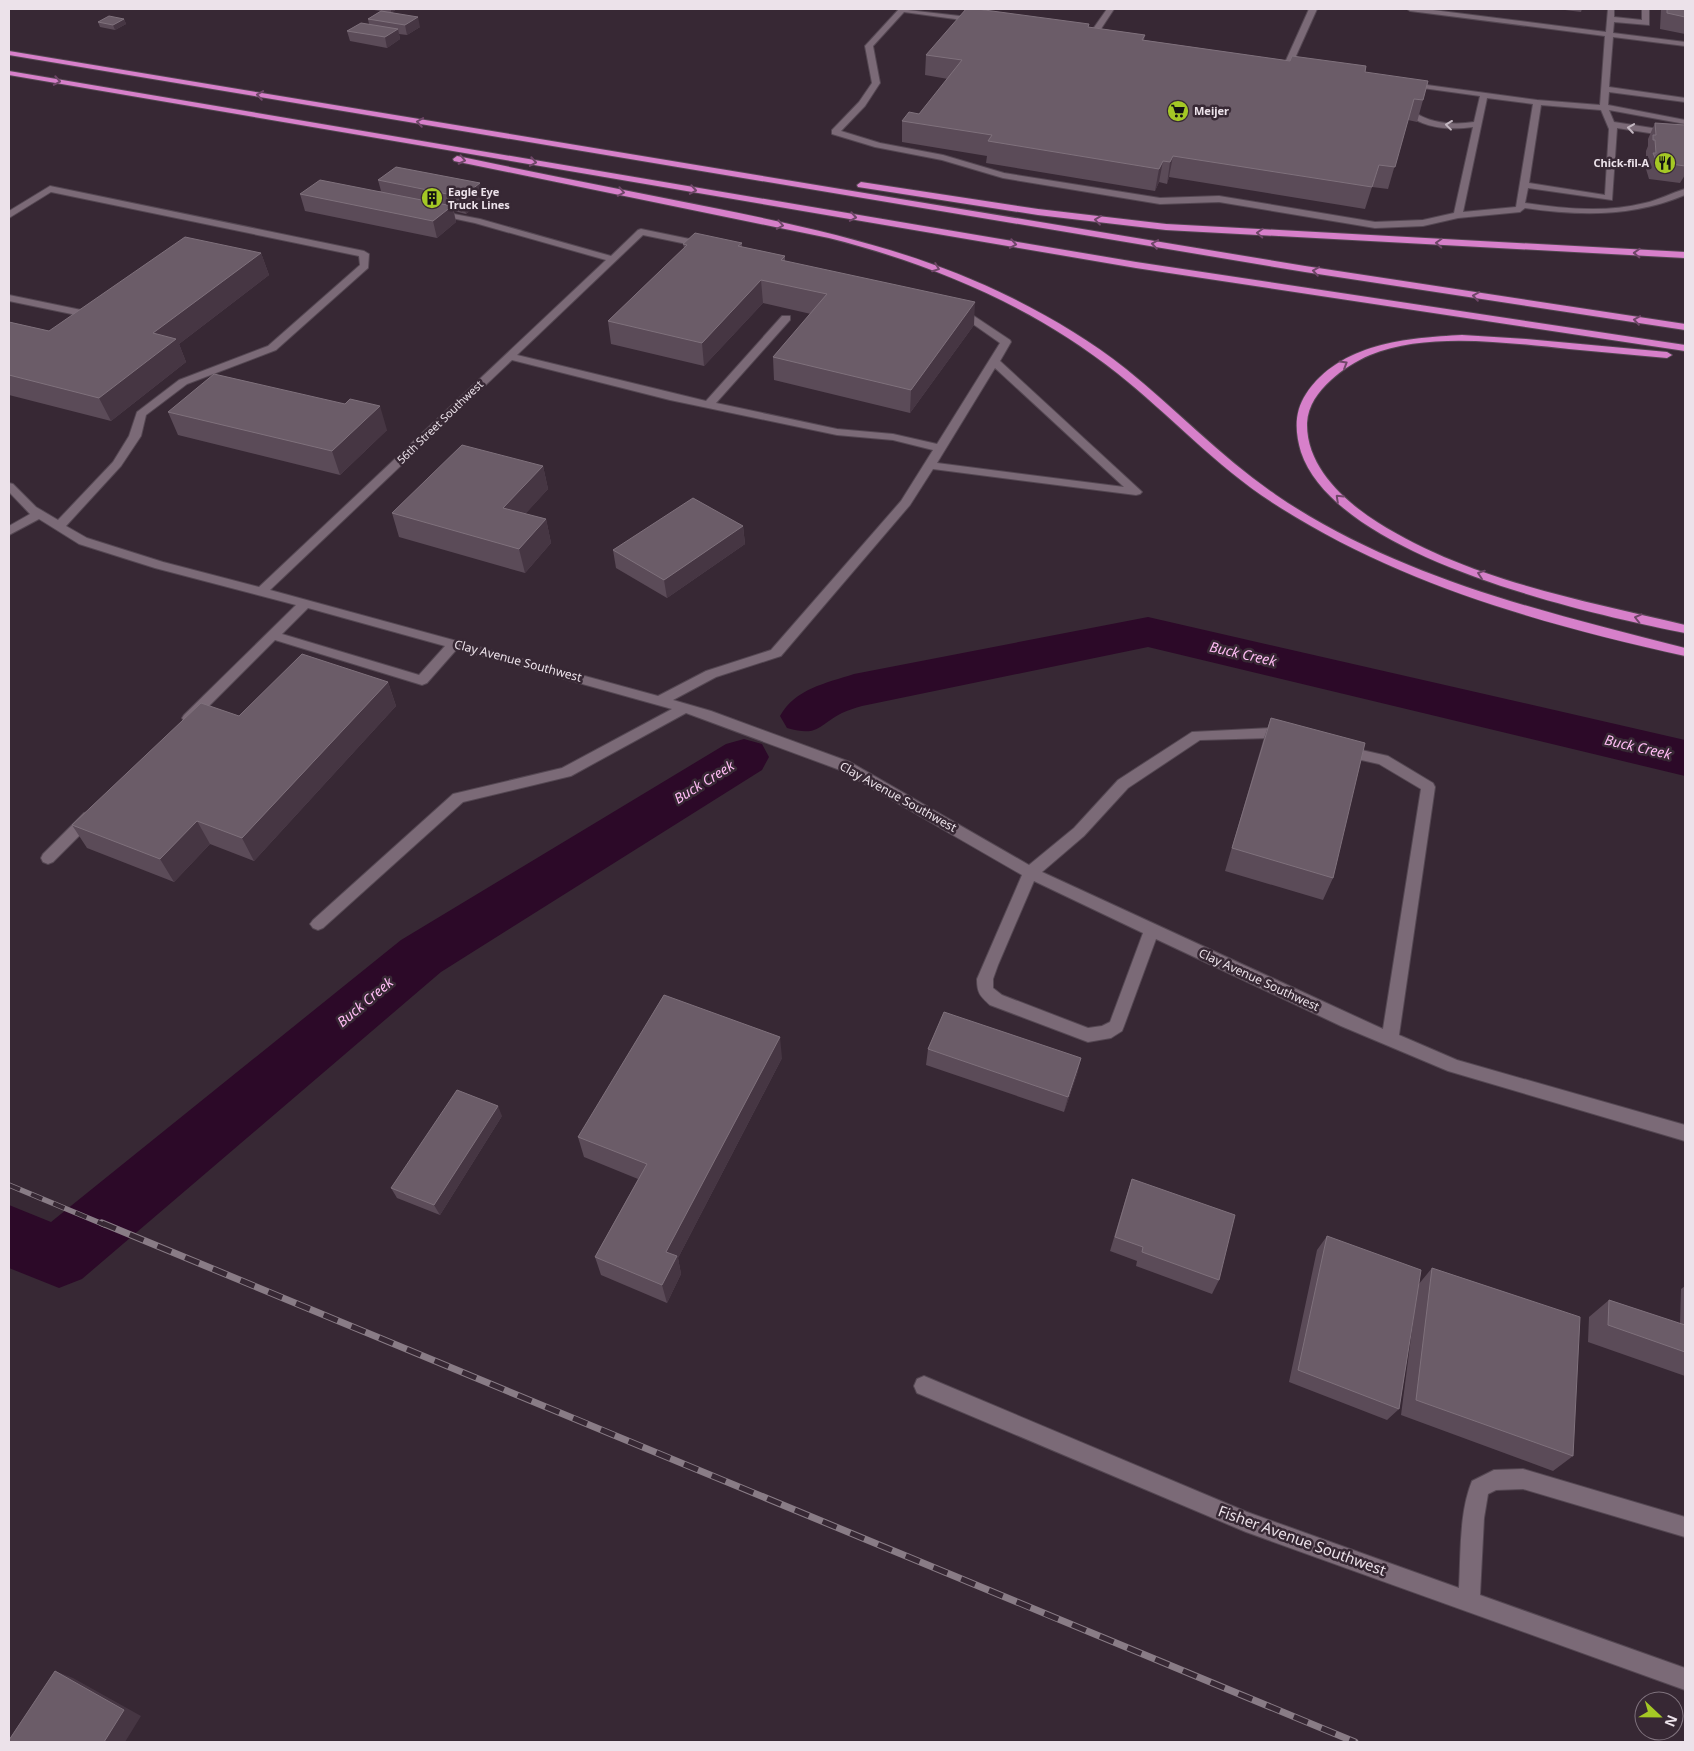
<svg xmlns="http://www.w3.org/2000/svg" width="1694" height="1751" font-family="'Noto Sans',sans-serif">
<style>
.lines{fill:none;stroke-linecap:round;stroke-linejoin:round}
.river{fill:#2c0928;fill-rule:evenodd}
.minor-casing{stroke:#544752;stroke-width:2}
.highway-casing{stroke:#544752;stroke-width:2}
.minor{fill:#7b6a77;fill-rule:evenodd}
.highway{fill:#d780ca;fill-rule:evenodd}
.rail-far1-casing{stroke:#897c86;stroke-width:5.5}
.rail-casing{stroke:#897c86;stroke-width:7}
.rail-far1{stroke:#372834;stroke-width:4;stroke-dasharray:12;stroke-linecap:butt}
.rail{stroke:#372834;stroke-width:5;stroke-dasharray:15;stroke-linecap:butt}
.wall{fill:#5b4b58}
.shaded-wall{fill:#463643}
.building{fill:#6b5c68;stroke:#7f717c}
.oneway{stroke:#6f4768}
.oneway2{stroke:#c4b8c2}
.labels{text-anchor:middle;stroke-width:5;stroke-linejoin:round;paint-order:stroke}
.far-poi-label{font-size:11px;font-weight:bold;fill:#ece2ea;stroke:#372834;text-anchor:start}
.far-street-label{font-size:11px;fill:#ece2ea;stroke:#372834}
.street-label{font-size:12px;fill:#ece2ea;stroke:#372834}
.water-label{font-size:14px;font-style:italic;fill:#ffbcf4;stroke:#372834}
.near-street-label{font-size:15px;fill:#ece2ea;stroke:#372834}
</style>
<rect width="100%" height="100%" fill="#372834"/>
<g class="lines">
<path class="river" d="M1148,617L1685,740V776L1148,647L862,706C855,708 848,710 842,713C817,726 819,737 787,728L780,716C795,689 826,683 854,674Z
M744,739L762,744L769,757L762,770L441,972L82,1279L59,1288L9,1268V1205L51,1222L401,940L726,744Z"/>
<g class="minor-casing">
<path id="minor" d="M899,9L977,18L981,20L977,22L904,12L873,46L880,83L865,106L841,131L880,143L943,155L1004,173L1160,198L1219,196L1375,222L1423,220L1454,213L1473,127C1453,130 1423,129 1408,114L1410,103L1417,101L1416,113C1432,124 1456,125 1474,122L1480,96L1408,86L1404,84L1405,82L1537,100L1600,105L1605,36L1410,11L1407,9H1425L1606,32L1608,9H1614V17L1642,20V9H1649V25L1614,22L1613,33L1685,42V46L1613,37L1609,87L1685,98V102L1609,92L1608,105L1685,120V124L1609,110L1614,122L1671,131L1685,137V142L1669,136L1617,128L1612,200L1528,188L1525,203C1565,209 1606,213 1645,203C1659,200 1671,193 1685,189V195C1633,217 1580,216 1525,208L1520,212L1458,218L1423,226L1375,228L1219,202L1160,204L1003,178L942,160L875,147L832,134V130L859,102L872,83L865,46ZM1487,98L1533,104L1516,207L1463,212ZM1541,105L1601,110L1609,129L1605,195L1529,183Z
M1107,9H1114L1095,38H1089L1088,36Z
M1309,9H1317L1291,67L1284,69L1283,67Z
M50,186L364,251L369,254L368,268L276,350L187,384L146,415L141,436L121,466L66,526L87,538L163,562L259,587L606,260L475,223L433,214V210L480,219L611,256L638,230L641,229L709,243V247L706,248L643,235L517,355L706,401L782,316H790V320L716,403L837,429L893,434L937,444L1000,343L953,310L958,307L962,308L1010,340L1011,342L1000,361L1140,490L1142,492L1140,494L1136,495L933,469L910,505L781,656L716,677L673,700L711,711L850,762L1029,865L1074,828L1118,780L1192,732L1271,728L1290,734L1292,737L1290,740L1285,742L1271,738L1200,740L1128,788L1084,836L1042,872L1383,1029L1421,789L1379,764L1339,755L1337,751L1339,747L1344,746L1388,756L1433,783L1435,787L1399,1035L1457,1060L1685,1125V1141L1448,1071L1341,1026L1156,939L1124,1026L1122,1031L1111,1038L1088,1042L990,1005C980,996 977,993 977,979L1022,875L840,770L686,713L571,776L463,802L323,928L318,930L313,928L310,924L313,920L453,794L562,768L672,709L457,649L427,683L422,685L275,640L194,721H184L182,718L184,715L296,605L155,568L79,544L39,519L9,535V526L30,514L9,492V483L13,484L36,507L58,520L113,462L129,436L137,412L179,380L268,346L360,265L359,256L51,192L9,218V211ZM512,360L670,400L837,435L893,440L933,450L901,501L771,650L706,671L658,696L270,590ZM995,368L1124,487L937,463ZM308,608L445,646L419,675L282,634ZM1034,881L1143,933L1110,1022L1102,1026L1088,1028L1002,995L993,988V979L998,965Z
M9,295L91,312L96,315L91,318L9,301Z
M89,812L94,813L96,817L94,821L53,862L48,864L43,862L41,858L43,854L84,813Z
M924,1376L1247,1512L1459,1588C1461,1553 1459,1513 1472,1481L1494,1470L1523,1469L1685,1517V1537L1523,1489L1496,1490L1488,1494L1484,1518L1480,1595L1685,1668V1690L1246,1532L917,1393L914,1386L917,1379Z"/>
</g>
<g class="highway-casing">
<path id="highway" d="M9,51L1305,266L1685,324V330L1305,272L9,55Z
M9,71L1136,262L1685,345V351L1136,268L9,75Z
M457,156C541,174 625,190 709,207C813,228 916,250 1012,298C1052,318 1091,341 1126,369C1177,410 1222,458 1276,495C1398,578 1544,612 1685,648V656C1542,624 1398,584 1273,503C1216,466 1170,415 1117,373C1033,306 932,264 829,238L454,161L453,159Z
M861,182L1038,209L1166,224L1685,252V258L1166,230L1038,215L858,187L857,185Z
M1462,335L1526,339L1667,352L1672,355L1667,358C1634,355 1602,352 1569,349C1509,343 1428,331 1370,355C1356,361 1343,369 1331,380C1318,392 1308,405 1307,423C1306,463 1338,495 1368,516C1461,579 1578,599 1685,625V633C1586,613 1337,558 1301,452C1295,432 1294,412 1306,394C1340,343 1407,338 1462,335Z"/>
</g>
<use href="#minor" class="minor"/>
<use href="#highway" class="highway"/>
<g class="rail-far1-casing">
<path id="rail-far1" d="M9,1185L105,1225"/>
</g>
<g class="rail-casing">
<path id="rail" d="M102,1223L1355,1742"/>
</g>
<use href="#rail-far1" class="rail-far1"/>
<use href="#rail" class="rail"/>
</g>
<path class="wall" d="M367,9H397L392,12L420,27L407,35L399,34L400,39L387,48L350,41L347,31L369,24L368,19L381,11Z
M1557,9H1582L1581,12Z
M1661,9H1685V34L1660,29Z
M124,19L126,24L115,30L100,27L98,22Z
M1089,27L1145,35L1144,40L1290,61L1366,66L1365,72L1423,100L1417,122L1408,120L1388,189L1372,187L1365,209L1169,177L1167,184L1159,182L1155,191L986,163L987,156L902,142V121L919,114L948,79L925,75L926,55Z
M1655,123L1685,125V175L1680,183L1649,179L1646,169L1648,164V156H1646V151L1648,146V139Z
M378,180L483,200L466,214L454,211L456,222L437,238L305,211L300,194L381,191Z
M742,243V247L785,256V261L974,325L910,413L774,380L773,357L811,314L763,303L704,366L611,344L608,321L684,248L683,244Z
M261,253L269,275L179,344L186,362L111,421L9,395V322L49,331Z
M168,412L387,430L340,475L178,435Z
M543,466L548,489L525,514L546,519L551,543L525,573L399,537L392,513Z
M743,526L745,544L667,598L616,568L613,550Z
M388,682L396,706L254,861L210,844L174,882L87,848L72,825L239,716Z
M1271,718L1333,878L1323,900L1225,871L1263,741Z
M928,1049L1081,1058L1077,1074L1064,1112L926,1065Z
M782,1058L678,1258L681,1274L667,1303L601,1275L595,1257L638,1179L584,1157L578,1137Z
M502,1116L440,1215L397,1198L391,1188Z
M1132,1179L1219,1280L1212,1294L1136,1266L1137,1261L1110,1251L1127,1194Z
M1327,1236L1418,1285L1432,1268L1573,1456L1553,1471L1401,1415L1414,1314L1399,1409L1387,1420L1289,1382L1317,1250Z
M1685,1286V1486V1376L1588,1342L1589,1317L1609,1300L1680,1324L1681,1289Z"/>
<path class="shaded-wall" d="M391,9H397L391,13Z
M418,17L420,27L407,35L405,25Z
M124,19L126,24L115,30L113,25Z
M398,29L400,39L387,48L385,37Z
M1173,156L1169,177L1167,184L1170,162Z
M1163,161L1159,182L1155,191L1159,169Z
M480,183L483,200L466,214L462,197Z
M452,206L456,222L437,238L433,221Z
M261,253L269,275L179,344L186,362L111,421L99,398L153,333Z
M761,280L763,303L704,366L702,343Z
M975,302L974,325L910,413L911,390Z
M380,406L387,430L340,475L332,451Z
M543,466L548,489L509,532L503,508Z
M546,519L551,543L525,573L519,549Z
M743,526L745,544L667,598L664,580Z
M388,682L396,706L254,861L242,838Z
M197,821L210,844L174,882L160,859Z
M780,1037L782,1058L678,1258L681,1274L667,1303L662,1285L666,1252Z
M1081,1058L1077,1074L1064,1112L1068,1097Z
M498,1106L502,1116L440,1215L434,1205Z
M55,1671L73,1678L141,1716L125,1742H104Z"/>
<path class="building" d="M966,9H977L1089,24L1088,27L1145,35L1142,40L1290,61L1292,56L1366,66L1365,72L1428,81L1423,100L1414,99L1395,167L1379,165L1372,187L1173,156L1170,162L1163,161L1159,169L988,141L992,135L902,121L909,112L919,114L962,60L926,55Z
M1667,9H1685V17L1667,13Z
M381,11L418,17L405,25L368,19Z
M109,16L124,19L113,25L98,22Z
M361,23L398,29L385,37L347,31Z
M1655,123L1685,125V166L1657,162L1653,153H1656L1655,140H1653V135H1656Z
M396,167L480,183L462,197L378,180Z
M320,180L452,206L433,221L300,194Z
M695,233L742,243L738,246L785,256L781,260L975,302L911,390L773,357L827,294L761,280L702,343L608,321L687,245L683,244Z
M185,237L261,253L153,333L176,339L99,398L9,375V322L49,331Z
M214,374L345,404L350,399L380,406L332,451L168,412Z
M462,445L543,466L503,508L546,519L519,549L392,513Z
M693,498L743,526L664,580L613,550Z
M302,654L388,682L242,838L197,821L160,859L72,825L201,703L239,716Z
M1271,718L1365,743L1333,878L1232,848Z
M664,995L780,1037L666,1252L677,1256L662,1285L595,1257L647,1164L578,1137Z
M944,1012L1081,1058L1068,1097L928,1049Z
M457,1090L498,1106L434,1205L391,1188Z
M1132,1179L1235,1215L1219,1280L1142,1252L1143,1247L1115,1237Z
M1327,1236L1421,1270L1399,1409L1298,1370Z
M1432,1268L1580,1317L1573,1456L1416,1400Z
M1609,1300L1685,1325V1352L1608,1325Z
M55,1671L124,1710L104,1742H9V1740Z"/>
<defs><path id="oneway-chevron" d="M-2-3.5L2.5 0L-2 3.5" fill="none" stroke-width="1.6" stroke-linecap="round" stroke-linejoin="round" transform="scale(1.25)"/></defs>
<g class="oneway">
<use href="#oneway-chevron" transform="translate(57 81) rotate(10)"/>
<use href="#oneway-chevron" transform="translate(260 95) rotate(-171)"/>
<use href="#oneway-chevron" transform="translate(420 122) rotate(-171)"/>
<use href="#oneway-chevron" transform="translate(462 160) rotate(12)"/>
<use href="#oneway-chevron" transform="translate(533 162) rotate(10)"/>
<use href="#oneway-chevron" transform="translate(693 190) rotate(10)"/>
<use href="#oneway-chevron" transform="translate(621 192) rotate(11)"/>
<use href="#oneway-chevron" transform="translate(853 217) rotate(10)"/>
<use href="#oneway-chevron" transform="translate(1098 220) rotate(-173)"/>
<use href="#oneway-chevron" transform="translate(780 225) rotate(11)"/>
<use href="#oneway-chevron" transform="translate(1260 233) rotate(-177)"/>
<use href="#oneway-chevron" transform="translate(1439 243) rotate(-177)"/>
<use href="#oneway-chevron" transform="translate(1013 244) rotate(10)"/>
<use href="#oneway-chevron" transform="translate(1155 244) rotate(-171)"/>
<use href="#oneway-chevron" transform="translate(1637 253) rotate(-178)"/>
<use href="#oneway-chevron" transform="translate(936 268) rotate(21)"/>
<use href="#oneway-chevron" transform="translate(1316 271) rotate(-171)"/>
<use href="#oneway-chevron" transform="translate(1476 296) rotate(-172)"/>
<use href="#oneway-chevron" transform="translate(1637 320) rotate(-172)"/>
<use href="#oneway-chevron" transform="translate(1344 364) rotate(-31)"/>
<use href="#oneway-chevron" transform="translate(1339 498) rotate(-137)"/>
<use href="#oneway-chevron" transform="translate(1481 574) rotate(-161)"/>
<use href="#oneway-chevron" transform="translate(1638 618) rotate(-166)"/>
</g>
<g class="oneway2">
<use href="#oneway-chevron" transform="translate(1449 125) rotate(-173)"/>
<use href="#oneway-chevron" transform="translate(1631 128) rotate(-172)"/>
</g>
<defs>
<g id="supermarket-disc" transform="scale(1.125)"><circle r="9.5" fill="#a4c825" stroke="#372834"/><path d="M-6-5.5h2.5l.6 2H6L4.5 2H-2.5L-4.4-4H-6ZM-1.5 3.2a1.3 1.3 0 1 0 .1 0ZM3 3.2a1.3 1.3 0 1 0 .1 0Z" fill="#111"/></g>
<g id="restaurant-disc" transform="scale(1.125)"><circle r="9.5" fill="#a4c825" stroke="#372834"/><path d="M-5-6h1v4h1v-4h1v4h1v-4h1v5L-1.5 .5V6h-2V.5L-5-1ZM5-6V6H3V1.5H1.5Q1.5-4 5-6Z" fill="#111"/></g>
<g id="building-disc" transform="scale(1.125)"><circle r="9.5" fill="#a4c825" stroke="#372834"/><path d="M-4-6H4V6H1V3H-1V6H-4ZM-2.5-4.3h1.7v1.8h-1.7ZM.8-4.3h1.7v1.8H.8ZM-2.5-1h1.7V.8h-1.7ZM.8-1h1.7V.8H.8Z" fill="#111"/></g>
</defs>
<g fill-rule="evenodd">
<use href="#supermarket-disc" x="1178" y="111"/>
<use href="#restaurant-disc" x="1665" y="163"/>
<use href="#building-disc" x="432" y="198"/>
</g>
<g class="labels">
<g class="far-poi-label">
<text x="1194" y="115">Meijer</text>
<text x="1649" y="167" text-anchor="end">Chick-fil-A</text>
<text x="448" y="196">Eagle Eye<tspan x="448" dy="13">Truck Lines</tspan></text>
</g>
<g class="far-street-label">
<text transform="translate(440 422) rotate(-44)" y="4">56th Street Southwest</text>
</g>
<g class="street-label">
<text transform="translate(518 661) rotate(15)" y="4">Clay Avenue Southwest</text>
<text transform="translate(898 797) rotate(29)" y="4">Clay Avenue Southwest</text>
<text transform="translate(1259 980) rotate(25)" y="4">Clay Avenue Southwest</text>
</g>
<g class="water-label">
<text transform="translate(1243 654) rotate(13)" y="5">Buck Creek</text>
<text transform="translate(1638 747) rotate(13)" y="5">Buck Creek</text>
<text transform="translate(704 782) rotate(-32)" y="5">Buck Creek</text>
<text transform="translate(365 1002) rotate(-40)" y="5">Buck Creek</text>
</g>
<g class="near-street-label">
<text transform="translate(1302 1541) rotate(20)" y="5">Fisher Avenue Southwest</text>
</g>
</g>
<rect width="1694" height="1751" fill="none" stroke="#ece2ea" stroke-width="20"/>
<g transform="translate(1659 1716) rotate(112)"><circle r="24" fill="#372834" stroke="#7f727d"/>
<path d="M0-4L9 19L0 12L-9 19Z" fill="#a4c825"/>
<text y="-8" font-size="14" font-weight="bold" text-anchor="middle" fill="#ece2ea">N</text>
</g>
</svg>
